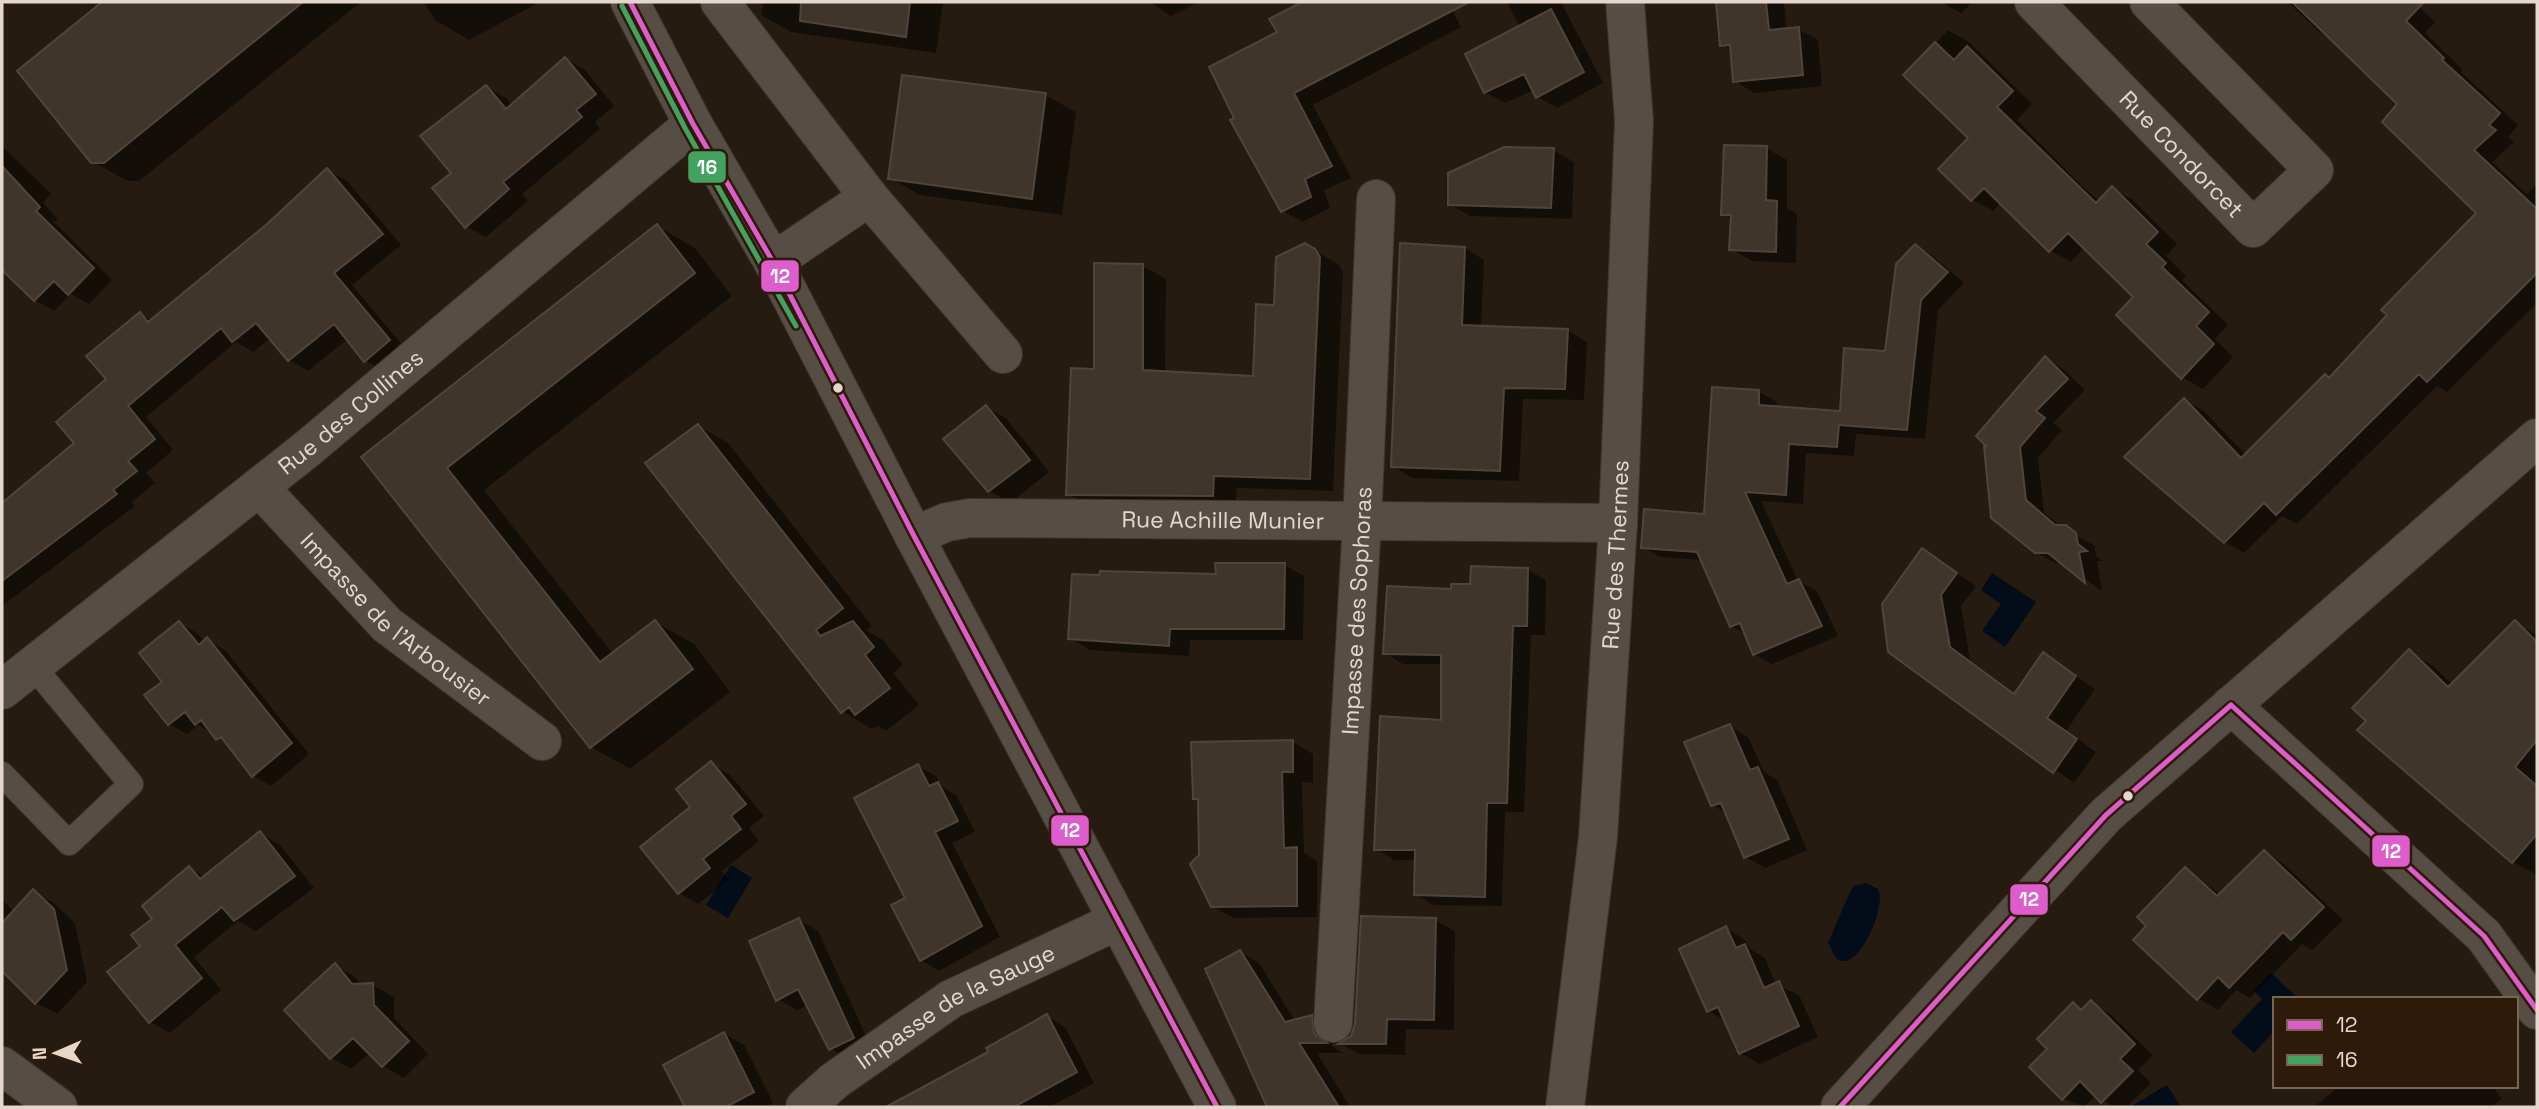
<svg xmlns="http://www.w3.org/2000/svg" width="2539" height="1109" font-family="'Space Grotesk',sans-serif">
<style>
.water{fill:#030c19}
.shadow{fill:#0007}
.building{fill:#40352a;stroke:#50453d;stroke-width:2}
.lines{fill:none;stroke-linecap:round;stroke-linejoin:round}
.lane-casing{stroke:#3e352e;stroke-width:26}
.street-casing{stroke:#3e352e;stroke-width:40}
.secondary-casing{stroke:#3e352e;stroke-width:40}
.lane{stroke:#564d45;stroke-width:24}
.street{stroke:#564d45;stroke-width:38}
.secondary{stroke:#564d45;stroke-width:38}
.bus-1-casing{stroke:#2e1a08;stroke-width:10}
.bus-2-casing{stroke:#2e1a08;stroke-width:10}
.bus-1{stroke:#de5dcd;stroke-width:5}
.bus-2{stroke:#44a260;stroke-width:5}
.bus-dot{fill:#e5d7cc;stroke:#2e1a08;stroke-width:2.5}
.labels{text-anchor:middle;stroke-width:6;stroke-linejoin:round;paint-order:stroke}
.street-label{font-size:23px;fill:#e5d7cc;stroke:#2e1a08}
.line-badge{stroke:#2e1a08;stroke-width:2.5}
.badge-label{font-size:19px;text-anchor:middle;font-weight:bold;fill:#fff}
</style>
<rect width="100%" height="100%" fill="#261b10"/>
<path class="water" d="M1992,573L2036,602L2005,647L1982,631L2001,604L1981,590Z
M731,865L752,878L728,918L706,905Z
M1866,883L1878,889C1887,905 1860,970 1839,960C1832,956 1832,948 1828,943L1850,892L1854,886Z
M2271,973L2299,999H2275V1030L2254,1053L2231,1032L2262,999L2254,991Z
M2167,1085L2181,1107H2130Z"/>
<path class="shadow" d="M105,2H361L139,181H127L92,161L19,71Z
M424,2H540L469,40L435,20Z
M763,2H943L936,53L791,32L761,15Z
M1150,2H1199L1171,16Z
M1306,2L1326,10L1342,2H1448L1461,27L1313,105L1351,178L1324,190L1330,208L1303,222L1283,211L1236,118L1279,33L1272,19Z
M1507,2H1561L1603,83L1557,108L1537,96L1534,90L1505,103L1485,92L1520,27Z
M1718,2H1784L1786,30L1799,29L1818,40L1822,86L1754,93L1735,81L1733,51L1722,45Z
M1941,2H1973L1961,13Z
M2288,2H2414L2435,22L2425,33L2463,70L2461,72L2518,125L2508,137L2514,142L2492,162L2527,194L2537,184V303L2447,392L2437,386L2297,524L2282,516L2244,553L2225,542L2184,400L2204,411L2246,455L2329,378L2478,213L2400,104L2336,42L2319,32Z
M1948,30L1969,42L2032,104L2017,120L2082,186L2100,202L2113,189L2133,200L2177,244L2166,256L2186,276L2182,280L2228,325L2215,339L2233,357L2203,389L2182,377L2136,297L2085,247L2071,262L2050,250L2001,202L1993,211L1972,199L1970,138L1906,75Z
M566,59L585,70L614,106L595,122L600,129L522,194L528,201L486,237L466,226L453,173L486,87L506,98L512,106Z
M1045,95L1076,112L1062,215L920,195L890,178Z
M2,146L51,194L43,203L58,219L54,222L112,280L89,304L71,294L54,311L35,300L2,267Z
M1766,148L1787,160V208L1797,214L1796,263L1752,261L1731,249L1732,219L1723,214Z
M1553,150L1574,162L1572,219L1470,216L1449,204Z
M327,170L347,181L401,245L352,285L408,352L384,371L365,360L348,339L308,371L289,360L271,338L253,352L236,342L146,417L173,450L146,473L155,483L132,502L135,506L2,606V504L76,443L140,314L153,321L268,226Z
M657,226L695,248L732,296L484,490L613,654L655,622L694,644L730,692L630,769L591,747L363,458Z
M1305,245L1338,264L1343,272L1333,491L1237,488L1235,509L1091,507L1068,494L1096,371L1143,266L1166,279L1165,373L1255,378L1275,306Z
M1916,246L1933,256L1964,283L1938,310L1925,439L1856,434L1854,456L1806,453L1803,504L1761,501L1798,581L1817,591L1838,636L1772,664L1754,654L1746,634L1731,626L1703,560L1660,557L1643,547L1706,516L1759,392L1777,402L1776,408L1842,412L1887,353Z
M1465,248L1484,260L1481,328L1567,330L1587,342L1584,400L1523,399L1519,481L1412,478L1392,466Z
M2045,358L2063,369L2085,390L2053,423L2062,430L2038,458L2044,512L2061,527L2094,545L2096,556L2102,561H2097L2102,591L2063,563H2055L2036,552L1993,517Z
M986,407L1007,419L1049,472L1010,503L990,491L945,440Z
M698,426L728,443L872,626L866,630L883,640L903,665L893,673L919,705L886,731L878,726L872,729L842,711Z
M1922,550L1976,586L1961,606L1970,660L2016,694L2044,654L2095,689L2066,731L2096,752L2074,783L1889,651Z
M1284,565L1304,576L1303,640H1190L1189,656L1090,650L1070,638L1101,577L1217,576Z
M1528,570L1546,580L1545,635H1531L1524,812H1505L1502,906L1434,905L1415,894L1416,860H1394L1376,849L1442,722L1443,664H1403L1385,653L1453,590Z
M180,623L198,634L205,642L207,640L225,650L309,754L271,786L254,776L231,747L214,734L198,725L187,734L169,724L164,682Z
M2515,623L2537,635V875L2513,862L2360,730L2409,652L2432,665L2453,685Z
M1729,726L1748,737L1764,772L1777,780L1807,850L1765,868L1746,857L1727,814L1713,805Z
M1293,742L1313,754V783L1302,782L1304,853L1317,861V917L1233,918L1212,906L1200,855V801L1195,798Z
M711,764L730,775L764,816L749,828L759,841L722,871L729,880L698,904L679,893L693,807Z
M918,766L937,777L941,786L956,795L975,832L952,843L1000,937L939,971L921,960L907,899Z
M260,833L280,845L314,888L256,931L238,921L194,957L221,990L170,1033L150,1022L143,947L155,919L190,868L205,877Z
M2264,852L2284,864L2343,920L2312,950L2302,944L2250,998L2236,990L2218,1010L2198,998L2149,926L2185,869L2220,894Z
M34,892L54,903L75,923L87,982L57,1014L36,1003L2,969V899L14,912Z
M799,920L818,931L872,1049L849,1059L830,1048L808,1005L797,1010L778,999Z
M1435,920L1455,931L1454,1030L1406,1029L1405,1055L1359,1054L1341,1044L1352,1037Z
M1726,928L1745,940L1750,949L1765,958L1776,985L1799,995L1818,1037L1760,1064L1740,1053L1726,1021L1708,1011Z
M1240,952L1259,963L1295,1021L1311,1017L1330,1028L1332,1046L1342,1053H1317L1350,1107H1271L1207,970Z
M335,965L355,977L363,986L373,985L394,997V1018L428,1054L404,1078L383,1066L370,1053L351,1069L331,1058Z
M2091,1003L2110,1014L2153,1055L2138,1070L2151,1083L2127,1107H2113L2096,1095L2084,1107L2063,1098L2050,1049L2073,1005L2083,1010Z
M1047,1017L1065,1027L1094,1083L1050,1107H908Z
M724,1034L744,1045L773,1103L765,1107H687L666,1065Z
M2340,1086H2492L2502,1099L2494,1105L2496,1107H2314Z"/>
<path class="building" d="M102,2H303L104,163H91L17,71Z
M801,2H910L906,37L800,21Z
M1302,2H1469L1294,93L1332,166L1305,179L1311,197L1281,212L1230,120L1234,118L1209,67L1277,32L1269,19Z
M1716,2H1766L1769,30L1799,27L1803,75L1733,82L1730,45L1720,46Z
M2292,2H2424L2406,21L2444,58L2442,60L2500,113L2489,125L2496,130L2474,150L2537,209V273L2427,382L2419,374L2276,515L2264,503L2224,543L2124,457L2184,398L2241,458L2325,374L2329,378L2387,315L2381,310L2476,213L2382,122L2397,104Z
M1551,9L1584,72L1536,98L1524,74L1484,93L1465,54Z
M1935,42L1954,60L1967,46L2013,91L1997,107L2096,203L2112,186L2158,232L2146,244L2166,263L2162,267L2209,312L2196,326L2214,344L2181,379L2116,315L2133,297L2068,233L2049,252L1984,188L1971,201L1938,169L1968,138L1903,75Z
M565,57L596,94L576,110L582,117L503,182L509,189L465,228L432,188L451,173L420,136L486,85L506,109Z
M902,75L1046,93L1032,199L888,179Z
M1724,145L1767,146L1766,200L1777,201L1776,252L1729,250L1731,215H1721Z
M1504,147L1554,148L1551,208L1448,205V173Z
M2,166L40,207L36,211L94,268L68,295L54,281L34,301L2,270Z
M327,168L383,234L334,273L390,340L364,362L334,324L288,361L256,323L232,342L221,328L128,406L155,439L128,461L137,471L113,490L117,494L2,581V503L74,443L56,422L106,379L86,356L140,312L148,322L267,224Z
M657,224L695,273L447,468L600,662L655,620L693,669L590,748L361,457Z
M1305,243L1315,249L1320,257L1310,479L1214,476L1213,496L1066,495L1071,368L1094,369V263L1143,264V370L1253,376L1256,304L1274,305L1276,257Z
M1400,243L1465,247L1462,325L1568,329L1565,389L1504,388L1500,471L1391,467Z
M1915,244L1948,272L1921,300L1907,430L1839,425L1837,447L1789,444L1786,495L1745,492L1787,584L1799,579L1822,626L1753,655L1740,623L1730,627L1697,552L1641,548L1644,509L1704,514L1712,387L1759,390V405L1840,411L1844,348L1885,351L1896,264Z
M2045,356L2068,379L2036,411L2045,418L2020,447L2026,500L2055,525H2066L2076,533L2078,544L2087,551L2079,552L2085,583L2048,553H2035L1991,518L1984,446H1986L1976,436Z
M986,405L1030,460L988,492L943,439Z
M698,424L843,608L816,630L820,636L853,621L874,647L865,655L890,688L855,715L849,707L841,713L645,463Z
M1922,548L1957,573L1941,595L1950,647L2014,694L2043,652L2076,676L2047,718L2077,739L2053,773L1888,652L1882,604Z
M1215,563H1285L1284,629H1170L1169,646L1068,639L1072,574L1099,575L1100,571L1216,574Z
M1471,566L1528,568L1527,626H1513L1507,803H1487L1485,897L1414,895L1415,850H1374L1380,716L1441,720V655L1383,654L1387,586L1451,589V584H1470Z
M2515,620L2537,642V740L2515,767L2537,786V834L2512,863L2357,730L2366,721L2352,708L2409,649L2448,687Z
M179,621L199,645L207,637L292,743L252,777L221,737L216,740L201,720L195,725L185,712L168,725L144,695L162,682L139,653Z
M1730,724L1750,770L1758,767L1789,839L1744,858L1721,803L1711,806L1684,742Z
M1293,740V772H1282L1284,848L1297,847V906L1211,907L1190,864L1199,855L1198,799H1193L1191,742Z
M711,761L746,804L731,816L741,829L703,859L710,868L678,894L640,847L690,807L676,789Z
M918,764L929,786L938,782L958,821L935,832L982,926L920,961L891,905L905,898L854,798Z
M260,831L295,876L234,921L222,907L175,945L202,978L149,1023L107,972L140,946L131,935L152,919L142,906L189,866L200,879Z
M2264,850L2324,907L2291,940L2283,932L2229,988L2218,977L2197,1000L2133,940L2146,926L2137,917L2185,867L2217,896Z
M33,889L54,909L67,970L35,1004L2,971V923Z
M1361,916L1436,918L1434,1020L1387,1019L1386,1044H1338L1351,1036L1355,1024Z
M799,918L854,1038L829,1050L798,989L776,1001L749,941Z
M1726,926L1736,948L1745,944L1764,988L1779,981L1799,1026L1739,1054L1718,1007L1707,1012L1679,949Z
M1240,950L1285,1022L1312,1015L1314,1033L1327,1043H1299L1339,1107H1267L1205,969Z
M335,963L352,984L373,983L374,1005L409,1041L382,1067L353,1038L330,1059L284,1010Z
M2091,1000L2135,1044L2120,1059L2133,1071L2101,1103L2080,1081L2062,1100L2029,1067L2047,1049L2037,1039L2073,1002L2081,1010Z
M1047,1014L1077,1072L1014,1107H886L988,1052L986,1048Z
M724,1032L754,1092L726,1107H685L663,1065Z"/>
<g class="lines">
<g class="lane-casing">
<path id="lane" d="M2,774L69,843L131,784L32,665"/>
</g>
<g class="street-casing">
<g id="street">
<path d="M630,2L693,124L773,262L914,536L1217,1107"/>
<path d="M720,2L869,197L1003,354"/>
<path id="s1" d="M2034,2L2253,228L2314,170L2149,2"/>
<path d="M773,262L869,197"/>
<path id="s2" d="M259,487L387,625L542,741"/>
<path id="s3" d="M914,536L947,522L970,518L1618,523"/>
<path id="s4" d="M2,690L307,449L693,124"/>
<path d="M2231,705L2484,936L2537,1010"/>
<path id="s5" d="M1333,1023L1362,523L1376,199"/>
<path d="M2,1066L58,1107"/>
<path id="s6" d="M805,1107L834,1081L951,999L1117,921"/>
<path d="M1840,1107L2106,815L2537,438"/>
</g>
</g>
<g class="secondary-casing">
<g id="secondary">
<path id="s7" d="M1565,1107L1598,837L1618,523L1634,121L1625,2"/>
</g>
</g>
<use href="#lane" class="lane"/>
<use href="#street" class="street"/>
<use href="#secondary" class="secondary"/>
<g class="bus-1-casing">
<path id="bus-1" d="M630,2L693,124L773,262L914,536L1217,1107
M2231,705L2484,936L2537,1010
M1840,1107L2106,815L2231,705"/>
</g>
<g class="bus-2-casing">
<path id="bus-2" d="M622,6L685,128L796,326"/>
</g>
<use href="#bus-1" class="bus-1"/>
<use href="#bus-2" class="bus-2"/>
</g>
<g class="bus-dot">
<circle cx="838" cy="388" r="6"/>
<circle cx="2128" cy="796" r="6"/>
</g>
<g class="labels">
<g class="street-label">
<text dy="8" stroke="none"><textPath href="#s1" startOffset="212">Rue Condorcet</textPath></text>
<text dy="8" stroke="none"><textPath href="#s4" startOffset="446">Rue des Collines</textPath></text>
<text dy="8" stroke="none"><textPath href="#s3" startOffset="312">Rue Achille Munier</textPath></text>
<text dy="8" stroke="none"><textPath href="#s7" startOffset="555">Rue des Thermes</textPath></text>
<text dy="8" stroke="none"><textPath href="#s5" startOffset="413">Impasse des Sophoras</textPath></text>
<text dy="8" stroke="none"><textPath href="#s2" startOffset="191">Impasse de l'Arbousier</textPath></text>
<text dy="8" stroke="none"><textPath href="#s6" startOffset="182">Impasse de la Sauge</textPath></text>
</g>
</g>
<g class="line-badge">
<rect x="687" y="150" width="40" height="34" rx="7" fill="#44a260"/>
<rect x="760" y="259" width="40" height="34" rx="7" fill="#de5dcd"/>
<rect x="1050" y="814" width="40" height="33" rx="7" fill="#de5dcd"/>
<rect x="2371" y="834" width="40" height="34" rx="7" fill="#de5dcd"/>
<rect x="2009" y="883" width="40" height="33" rx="7" fill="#de5dcd"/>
</g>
<g class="badge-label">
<text x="707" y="174">16</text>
<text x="780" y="283">12</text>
<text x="1070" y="837">12</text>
<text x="2391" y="858">12</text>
<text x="2029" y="906">12</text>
</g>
<rect width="2539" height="1109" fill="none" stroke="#e5d7cc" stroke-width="7"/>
<rect x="2273" y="997" width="245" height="91" fill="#2e1a08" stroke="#776656" stroke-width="2"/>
<rect x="2287" y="1020" width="35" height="10" fill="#de5dcd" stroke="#776656" stroke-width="2"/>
<text x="2336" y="1032" font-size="21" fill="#e5d7cc">12</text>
<rect x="2287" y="1055" width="35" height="10" fill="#44a260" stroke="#776656" stroke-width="2"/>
<text x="2336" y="1067" font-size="21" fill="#e5d7cc">16</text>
<g transform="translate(56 1053) rotate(268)" stroke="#2e1a08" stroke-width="5" paint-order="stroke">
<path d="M0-5L12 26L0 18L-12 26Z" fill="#e5d7cc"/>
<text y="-10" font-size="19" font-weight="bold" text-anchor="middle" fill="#e5d7cc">N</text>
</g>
</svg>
